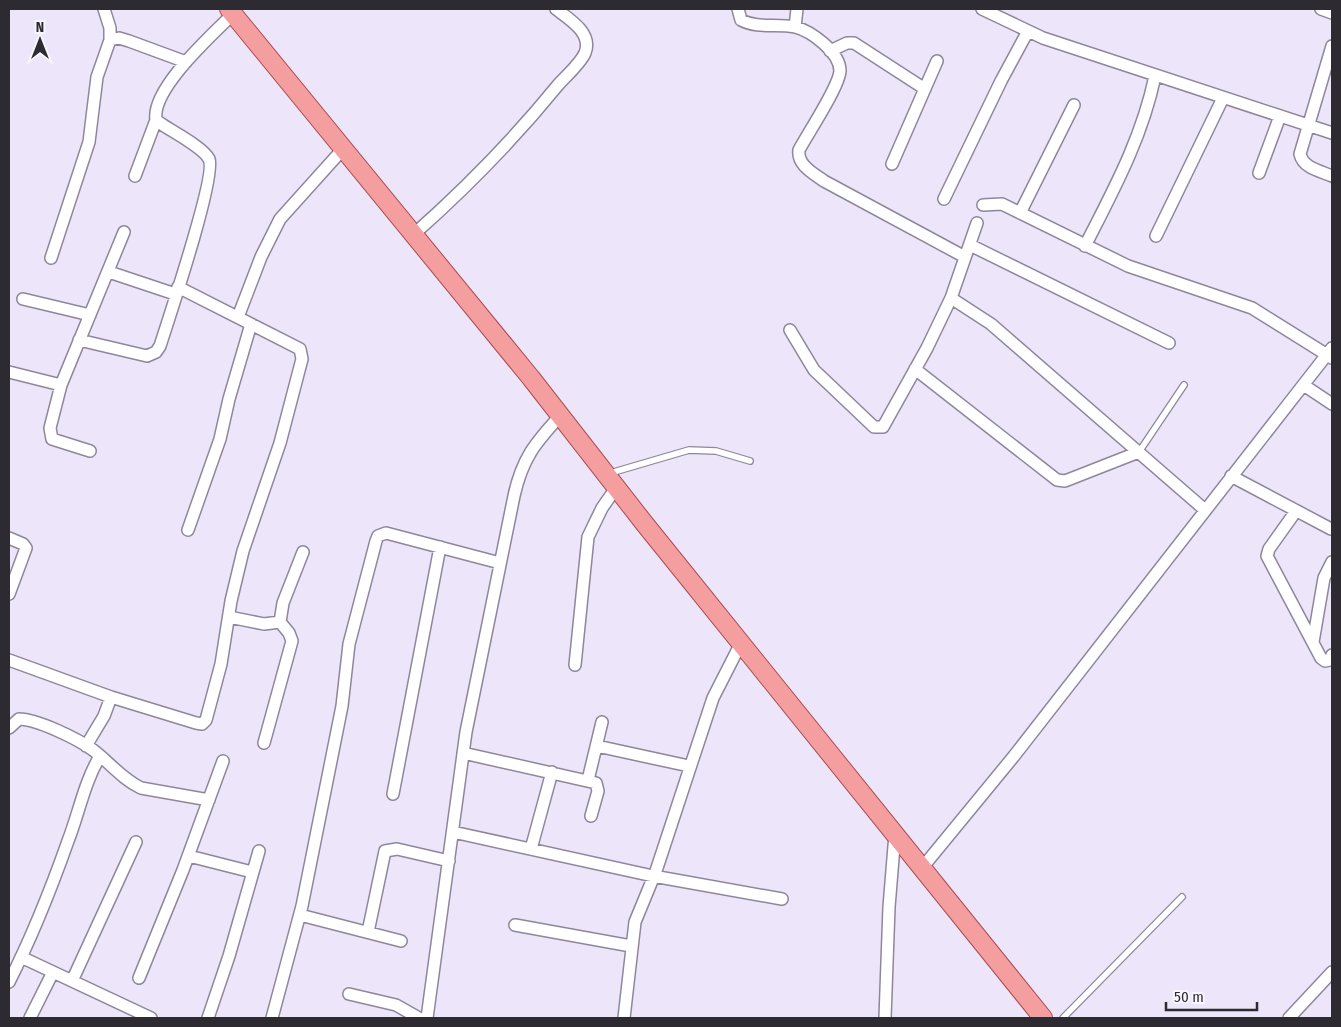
<svg xmlns="http://www.w3.org/2000/svg" width="1341" height="1027" font-family="'Fira Sans Condensed',sans-serif">
<style>
.lines{fill:none;stroke-linecap:round;stroke-linejoin:round}
.service-casing{stroke:#8e879a;stroke-width:8}
.minor-casing{stroke:#8e879a;stroke-width:14}
.primary-casing{stroke:#aa4c51;stroke-width:20}
.service{stroke:#fff;stroke-width:5.5}
.minor{stroke:#fff;stroke-width:11}
.primary{stroke:#f59ea0;stroke-width:18}
</style>
<rect width="100%" height="100%" fill="#ede5fa"/>
<g class="lines">
<g class="service-casing">
<path id="service" d="M1139,452L1184,385
M607,474L689,450L716,451L750,461
M1063,1018L1182,897"/>
</g>
<g class="minor-casing">
<path id="minor" d="M104,9L110,28V40
M738,9L741,20C758,29 777,23 795,27C811,31 840,52 840,71C839,87 808,133 799,150C797,165 813,173 824,181L965,257
M982,9L1043,38L1332,133
M1321,9L1332,13
M795,27L797,9
M1332,46L1300,154C1303,168 1320,171 1332,176
M830,51L847,43H854L925,89
M892,164L937,61
M1259,173L1280,116
M135,176L156,120
M944,199L1001,81L1028,31
M983,205L1002,204L1128,266L1252,308L1332,358
M1020,213L1074,105
M413,235C465,189 514,139 558,85C566,76 580,64 585,53C593,33 569,19 556,9
M1156,236L1223,98
M970,245L1169,343
M1085,246C1114,189 1142,138 1155,76
M51,258L89,142L97,77L110,40L119,38L129,41L186,62
M109,272L175,294
M951,298L991,324L1205,510
M23,299L90,315
M238,317L261,257L280,219L343,149
M790,330L814,370L874,427H883L927,348L951,298L977,223
M79,340L147,356L156,352L160,346C168,321 217,174 209,159C203,147 171,131 160,123L156,120C151,89 212,35 233,14
M915,369L1057,480L1065,481L1139,452
M9,372L61,385
M1305,386L1332,404
M90,451L52,439L50,428L61,385L124,232
M1231,476L1331,529
M1296,511L1269,549L1267,556L1321,658L1325,661L1330,660L1332,655
M188,530L220,439L229,399L251,324
M9,538L23,544L26,548L9,594
M229,617L264,624L280,622
M1313,642L1324,578L1332,562
M9,660L111,697L104,716L86,746
M575,665L588,537L602,508L616,488
M111,697L196,723L202,724L206,720L221,664L231,601L243,551L280,443L302,359L300,349L178,287
M9,728L19,719C37,719 78,739 93,750C109,762 122,779 141,788L209,800
M264,743L292,641L289,633L280,622L283,603L303,552
M597,746L689,766
M463,753L596,783L598,791L591,816
M588,780L602,722
M393,794L440,547
M453,832L653,876L782,899
M531,849L552,772
M189,856L252,872
M922,868L1014,756L1332,348
M300,915L401,941
M515,925L631,946
M368,932L385,851L397,849L449,861
M21,957L151,1018
M139,978L183,870L223,761
M72,981L136,842
M9,982C32,937 51,889 68,841C79,813 84,783 100,756
M349,994L396,1005L419,1018
M30,1018L53,972
M208,1018L229,956L259,851
M272,1018L302,906L342,706L349,644L376,541L378,536L386,533L500,563
M427,1018L466,732L514,496C522,459 535,443 560,416
M624,1018L635,922L656,871L713,698L741,643
M885,1018L889,907L895,834
M1289,1018L1332,972"/>
</g>
<g class="primary-casing">
<path id="primary" d="M229,9L531,378L644,523L1043,1018"/>
</g>
<use href="#service" class="service"/>
<use href="#minor" class="minor"/>
<use href="#primary" class="primary"/>
</g>
<rect width="1341" height="1027" fill="none" stroke="#2d2a32" stroke-width="20"/>
<g transform="translate(40 40)" stroke="#f8f5fe" stroke-width="4" paint-order="stroke">
<path d="M0-4L9 19L0 12L-9 19Z" fill="#2d2a32"/>
<text y="-8" font-size="14" font-weight="bold" text-anchor="middle" fill="#2d2a32">N</text>
</g>
<path d="M1166 1002v8h91v-8" fill="none" stroke="#2d2a32" stroke-width="2.5"/>
<text x="1174" y="1002" font-size="15" fill="#2d2a32" stroke="#f8f5fe" stroke-width="4" paint-order="stroke">50 m</text>
</svg>
